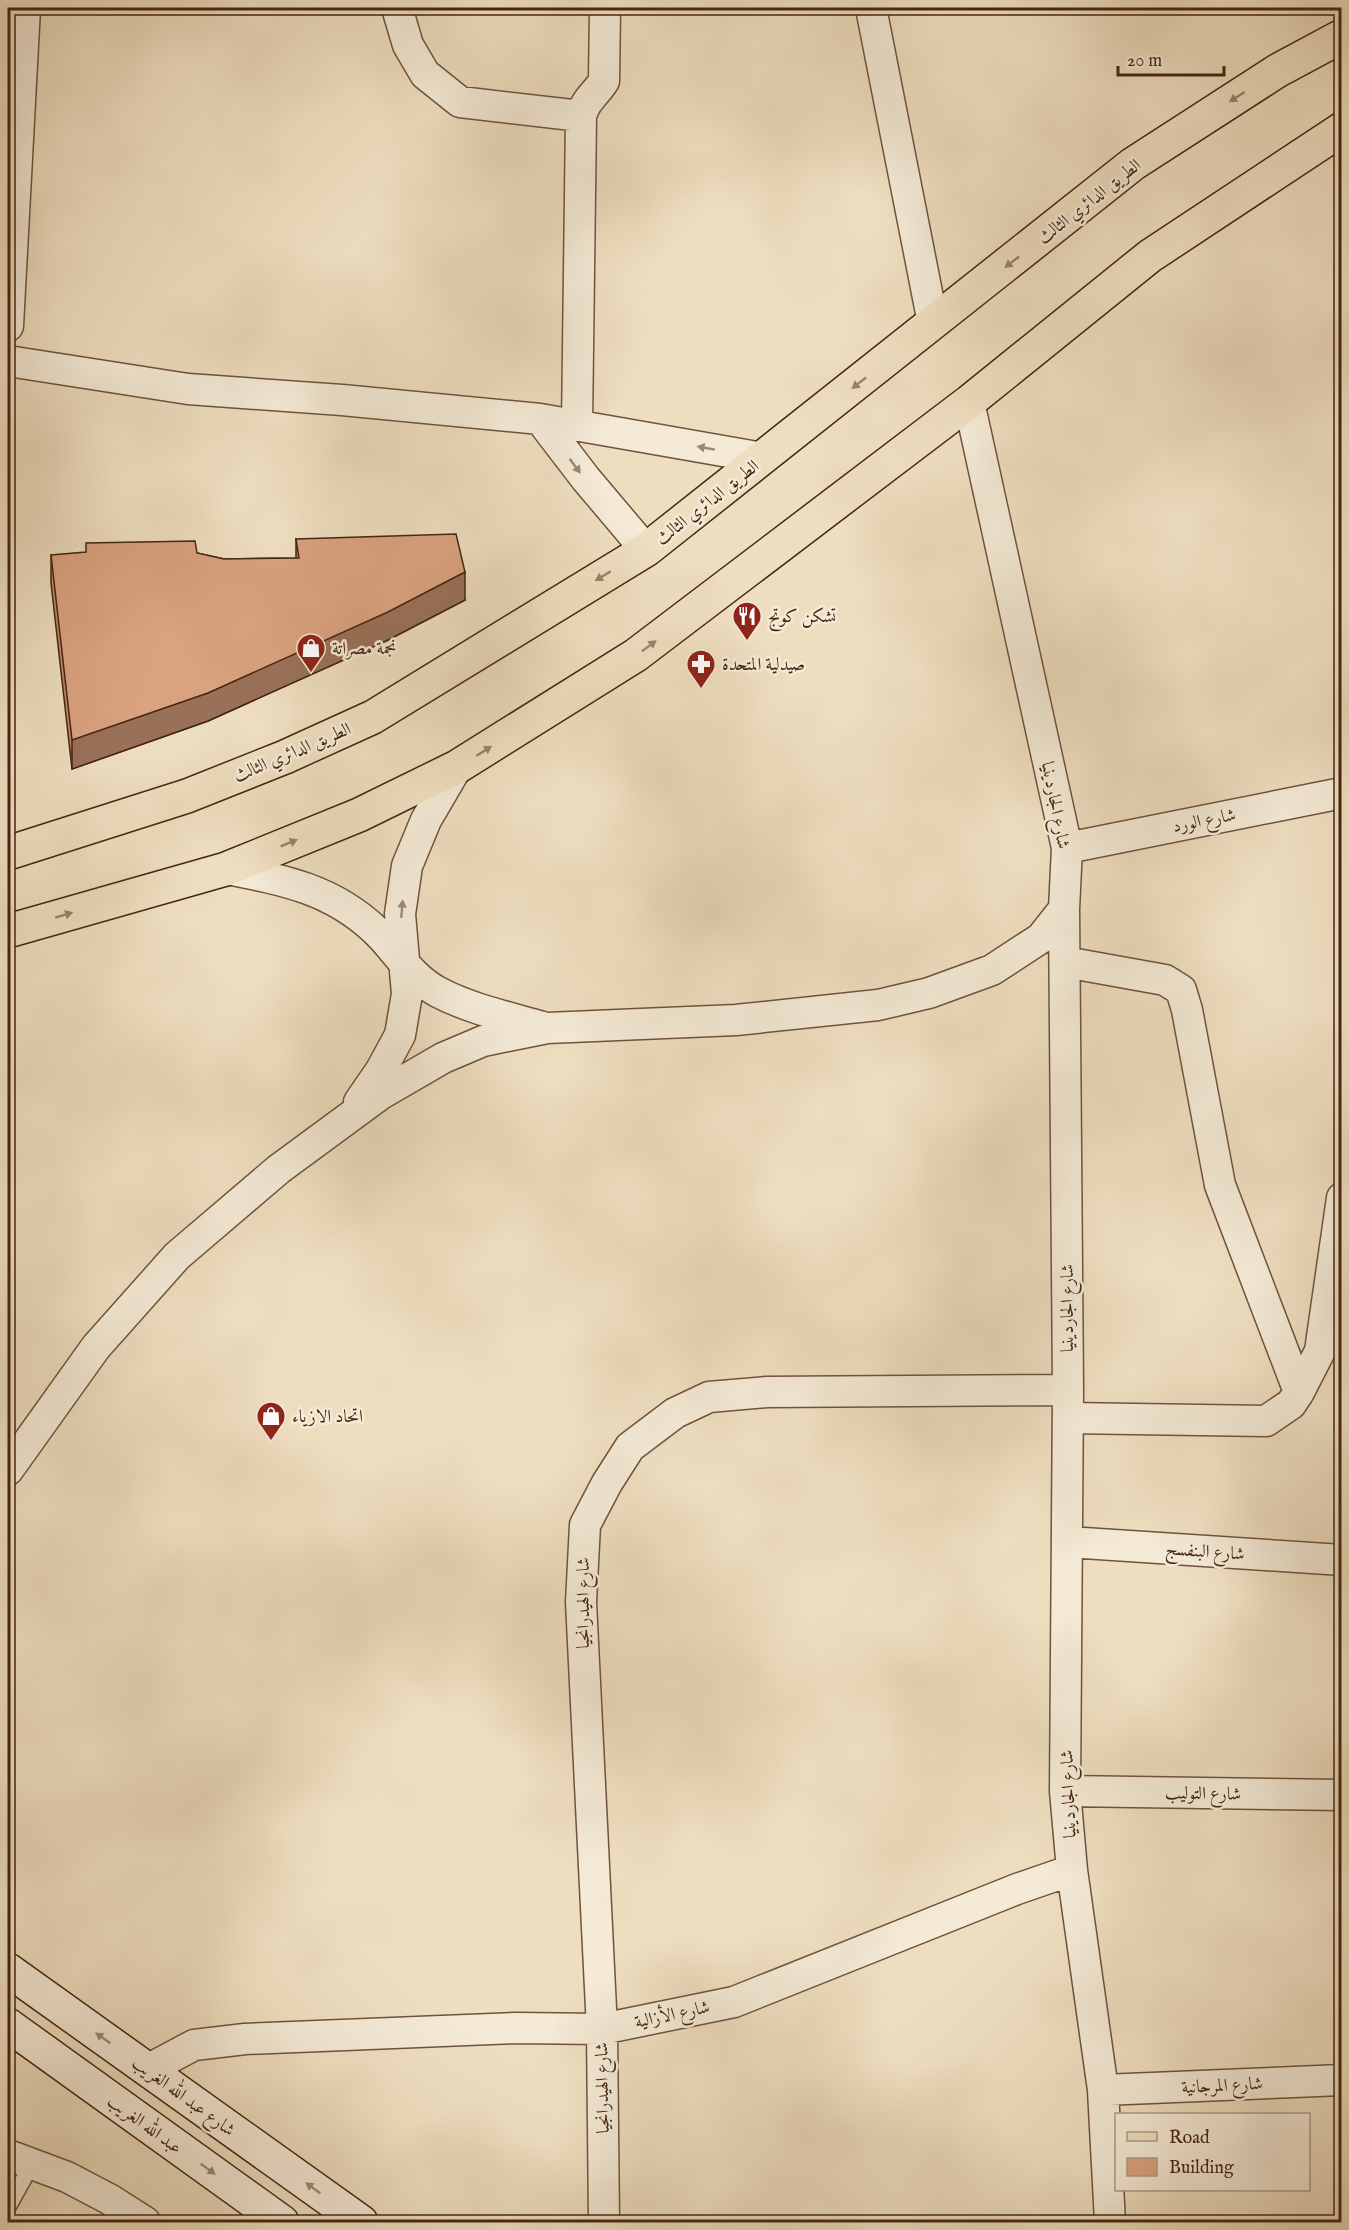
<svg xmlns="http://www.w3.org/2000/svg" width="1349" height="2230" font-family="'IM FELL English',Amiri,serif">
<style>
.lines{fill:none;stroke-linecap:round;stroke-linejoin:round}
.service-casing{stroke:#6f533b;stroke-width:18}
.minor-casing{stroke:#6f533b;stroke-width:33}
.secondary-casing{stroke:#45250f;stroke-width:36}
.primary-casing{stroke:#45250f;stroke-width:36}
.service{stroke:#f4ead6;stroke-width:15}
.minor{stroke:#f4ead6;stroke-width:30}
.secondary{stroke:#f4ead6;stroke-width:33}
.primary{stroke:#eedec0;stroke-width:33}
.wall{fill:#bb8b6d;stroke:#45250f;stroke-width:1.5}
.shaded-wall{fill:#997159;stroke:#45250f;stroke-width:1.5}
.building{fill:#daa27f;stroke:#45250f;stroke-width:1.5}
.oneway{fill:#9a8268}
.oneway2{fill:#9c8872}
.labels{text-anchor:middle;stroke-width:5;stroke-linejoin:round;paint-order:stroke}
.street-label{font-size:18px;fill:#45250f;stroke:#f4ead6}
.poi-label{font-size:18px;fill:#45250f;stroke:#f4ead6;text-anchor:start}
</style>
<rect width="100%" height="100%" fill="#eedec0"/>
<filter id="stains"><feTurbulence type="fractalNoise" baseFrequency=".00333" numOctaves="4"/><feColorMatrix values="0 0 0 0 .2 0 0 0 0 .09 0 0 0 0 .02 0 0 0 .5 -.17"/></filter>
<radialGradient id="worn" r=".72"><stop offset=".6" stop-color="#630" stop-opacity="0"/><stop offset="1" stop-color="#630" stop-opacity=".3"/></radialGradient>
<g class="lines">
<g class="service-casing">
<path id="service" d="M8,2207L32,2164"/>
</g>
<g class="minor-casing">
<path id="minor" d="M397,8L408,45L425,74L460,102L581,116
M871,8L933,323
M8,326L25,8
M8,361L188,389L342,400L540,419L763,458
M969,402L1067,848L1064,909L1068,1390L1065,1791L1072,1870L1103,2090L1110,2222
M540,419L586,479L646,550
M577,426L581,116C586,99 595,95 604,81L605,8
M1067,848L1342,793
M226,869C284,880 332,889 376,931C398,952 409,976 438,992C470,1009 508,1017 543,1027
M1065,962L1165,980L1181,990L1187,1010L1220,1185L1299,1392L1291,1404L1266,1421L1068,1418
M359,1102L381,1070L400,1035L407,994L400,914L407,866L426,820L457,767
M1299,1392L1320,1351L1342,1198
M8,1470L96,1347L177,1256L279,1169L381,1094L443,1058L483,1041L547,1028L736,1020L878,1005L929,993L992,970L1041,938L1064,909
M1068,1542L1342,1560
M1065,1791L1342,1795
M147,2070L194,2045L245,2039L516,2028L602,2029L734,2002L1017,1889L1072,1870
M1103,2090L1342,2080
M8,2155L67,2177L109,2199L145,2222
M604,2222L602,2029L581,1602L585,1525L607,1483L630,1447L675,1413L709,1397L767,1392L1068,1390"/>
</g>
<g class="secondary-casing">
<path id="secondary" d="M8,1970L361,2222
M8,2025L282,2222"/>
</g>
<g class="primary-casing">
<path id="primary" d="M8,853L187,796L285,757L373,717L646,550L1133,164L1277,71L1342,36
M8,931L226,869L359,815L457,767L636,655L969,402L1150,256L1342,129"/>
</g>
<use href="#service" class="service"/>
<use href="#minor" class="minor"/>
<use href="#secondary" class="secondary"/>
<use href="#primary" class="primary"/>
</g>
<path class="wall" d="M296,539L465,600L388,640L208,721L72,769L51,583V555L197,553L224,559L296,558Z"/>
<path class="shaded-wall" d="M465,572V600L388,640L208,721L72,769V740Z"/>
<path class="building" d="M456,534L465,572L388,612L208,693L72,740L51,555L86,552V543L195,541L197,553L224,559L299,558L296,539Z"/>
<defs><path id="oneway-solid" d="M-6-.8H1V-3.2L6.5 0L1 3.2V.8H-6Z" transform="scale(1.5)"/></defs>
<g class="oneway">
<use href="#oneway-solid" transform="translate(1237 97) rotate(147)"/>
<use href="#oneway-solid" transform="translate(1012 262) rotate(142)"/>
<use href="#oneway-solid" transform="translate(859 383) rotate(142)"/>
<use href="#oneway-solid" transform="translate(603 576) rotate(149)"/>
<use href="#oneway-solid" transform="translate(649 646) rotate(-37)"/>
<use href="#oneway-solid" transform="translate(484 751) rotate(-32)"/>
<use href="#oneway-solid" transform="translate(289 843) rotate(-22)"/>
<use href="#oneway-solid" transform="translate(64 915) rotate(-16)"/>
</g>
<g class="oneway2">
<use href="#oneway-solid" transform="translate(706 448) rotate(-170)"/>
<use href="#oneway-solid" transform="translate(575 466) rotate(53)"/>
<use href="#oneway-solid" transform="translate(402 909) rotate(-85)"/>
<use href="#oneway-solid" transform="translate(103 2038) rotate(-145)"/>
<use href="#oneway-solid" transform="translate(208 2169) rotate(36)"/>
<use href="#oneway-solid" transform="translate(313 2188) rotate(-144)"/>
</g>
<defs>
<g id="restaurant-pin" transform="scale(1.5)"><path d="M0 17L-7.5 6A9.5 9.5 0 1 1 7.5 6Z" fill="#8f2418" stroke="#f4ead6"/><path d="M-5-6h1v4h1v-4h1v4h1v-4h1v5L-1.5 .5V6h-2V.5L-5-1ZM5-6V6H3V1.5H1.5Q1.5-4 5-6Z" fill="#fff"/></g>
<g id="shop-pin" transform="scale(1.5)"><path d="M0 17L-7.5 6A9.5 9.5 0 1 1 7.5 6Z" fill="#8f2418" stroke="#f4ead6"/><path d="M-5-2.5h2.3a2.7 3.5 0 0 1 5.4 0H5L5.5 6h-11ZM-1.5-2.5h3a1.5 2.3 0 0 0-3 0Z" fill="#fff"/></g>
<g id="pharmacy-pin" transform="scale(1.5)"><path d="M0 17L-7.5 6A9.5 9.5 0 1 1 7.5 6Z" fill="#8f2418" stroke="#f4ead6"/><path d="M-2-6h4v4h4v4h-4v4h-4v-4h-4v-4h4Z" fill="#fff"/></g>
</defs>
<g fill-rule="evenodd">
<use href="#restaurant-pin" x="747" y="616"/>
<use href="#shop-pin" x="311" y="648"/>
<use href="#pharmacy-pin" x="701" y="664"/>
<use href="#shop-pin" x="271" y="1416"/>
</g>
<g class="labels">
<g class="street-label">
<text transform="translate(1089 201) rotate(-38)" y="6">الطريق الدائري الثالث</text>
<text transform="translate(707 502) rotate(-38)" y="6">الطريق الدائري الثالث</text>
<text transform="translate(292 752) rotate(-23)" y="6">الطريق الدائري الثالث</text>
<text transform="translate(1056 805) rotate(79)" y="6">شارع الجاردينيا</text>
<text transform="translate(1204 820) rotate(-11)" y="6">شارع الورد</text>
<text transform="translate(1067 1308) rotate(-90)" y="6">شارع الجاردينيا</text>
<text transform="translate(1205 1551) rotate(4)" y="6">شارع البنفسج</text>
<text transform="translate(583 1603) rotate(-90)" y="6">شارع الهيدرانجيا</text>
<text transform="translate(1203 1793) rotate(1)" y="6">شارع التوليب</text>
<text transform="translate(1068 1794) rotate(-92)" y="6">شارع الجاردينيا</text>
<text transform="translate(672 2014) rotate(-12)" y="6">شارع الأزالية</text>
<text transform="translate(1222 2085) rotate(-3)" y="6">شارع المرجانية</text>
<text transform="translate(602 2088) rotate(-91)" y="6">شارع الهيدرانجيا</text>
<text transform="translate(184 2096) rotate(36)" y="6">شارع عبد الله الغريب</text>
<text transform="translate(145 2124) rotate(36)" y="6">عبد الله الغريب</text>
</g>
<g class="poi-label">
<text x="768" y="622">تشكن كوتج</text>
<text x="332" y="654">نجمة مصراتة</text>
<text x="722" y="670">صيدلية المتحدة</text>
<text x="292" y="1422">اتحاد الازياء</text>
</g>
</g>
<rect width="1349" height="2230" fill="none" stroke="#eedec0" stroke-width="30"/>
<rect x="9" y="9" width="1331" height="2212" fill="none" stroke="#45250f" stroke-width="3"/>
<rect x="15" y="15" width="1319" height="2200" fill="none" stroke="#45250f" stroke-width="1.5"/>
<rect x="1115" y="2113" width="195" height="78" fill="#f4ead6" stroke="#ae9b86" stroke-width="1.5"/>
<rect x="1127" y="2132" width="30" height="9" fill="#eedec0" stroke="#ae9b86" stroke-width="1.5"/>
<text x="1169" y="2143" font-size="18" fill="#45250f">Road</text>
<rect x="1127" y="2158" width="30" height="18" fill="#daa27f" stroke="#ae9b86" stroke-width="1.5"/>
<text x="1169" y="2173" font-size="18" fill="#45250f">Building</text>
<path d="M1118 66v9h106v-9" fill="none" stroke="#45250f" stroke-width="3"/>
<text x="1127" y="66" font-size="18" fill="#45250f" stroke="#f4ead6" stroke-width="4.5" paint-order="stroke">20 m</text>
<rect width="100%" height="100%" filter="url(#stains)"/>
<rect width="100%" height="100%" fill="url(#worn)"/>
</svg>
